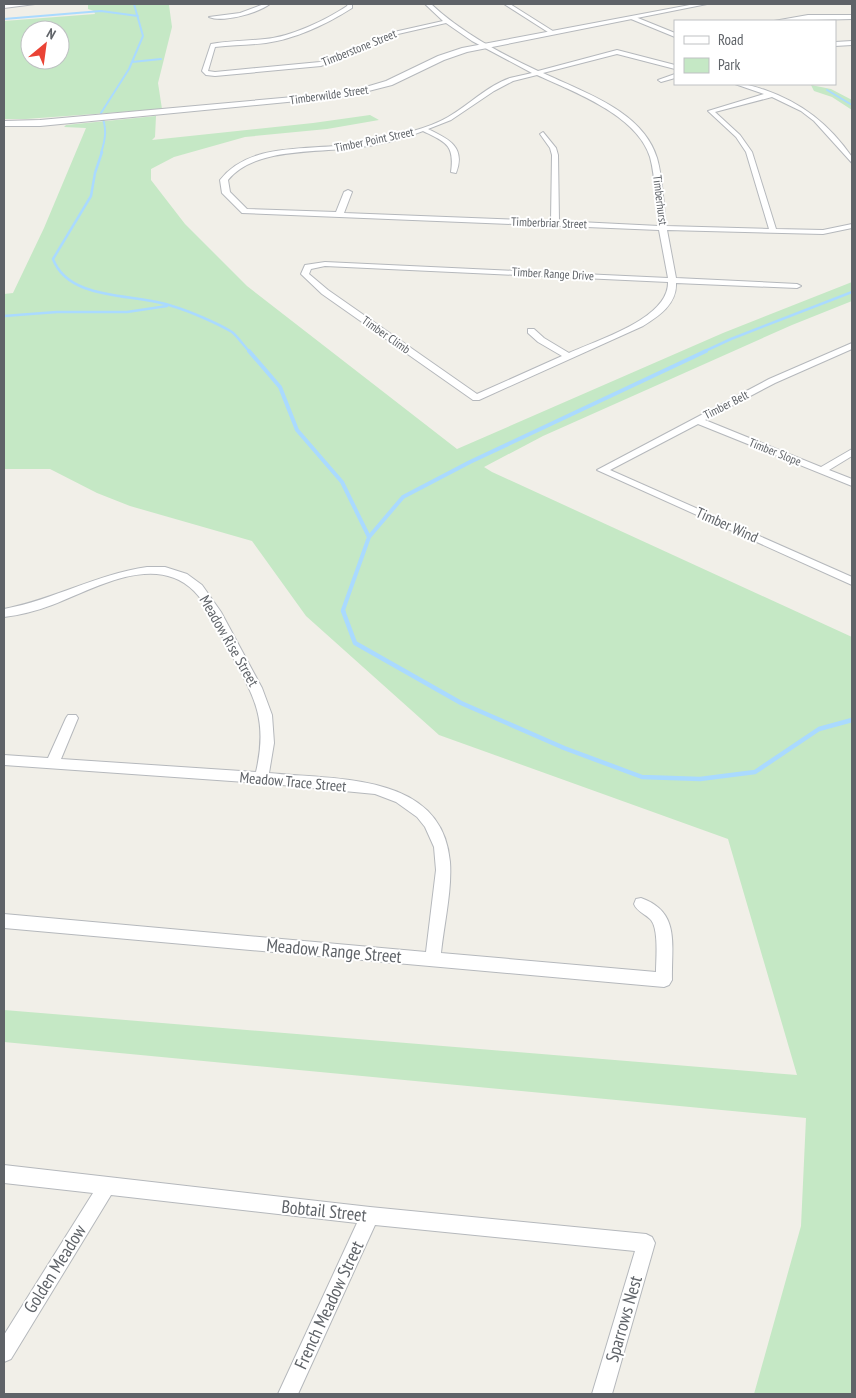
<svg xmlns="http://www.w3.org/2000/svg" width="856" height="1398" font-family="'PT Sans Narrow',sans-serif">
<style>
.green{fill:#c5e8c5;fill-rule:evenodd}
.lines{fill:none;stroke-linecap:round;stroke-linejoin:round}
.stream-far3{stroke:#aadaff;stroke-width:2}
.stream-far2{stroke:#aadaff;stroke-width:2.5}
.stream-far1{stroke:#aadaff;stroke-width:4}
.stream{stroke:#aadaff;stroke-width:4.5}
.minor-casing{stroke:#b5b8bc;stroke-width:2}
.tertiary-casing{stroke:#b5b8bc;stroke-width:2}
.minor{fill:#fff;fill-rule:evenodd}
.tertiary{fill:#fff;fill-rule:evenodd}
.labels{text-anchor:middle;stroke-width:4;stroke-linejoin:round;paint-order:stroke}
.far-street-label{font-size:12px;fill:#5f6368;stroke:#fff}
.street-label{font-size:15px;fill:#5f6368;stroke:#fff}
.near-street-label{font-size:18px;fill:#5f6368;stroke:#fff}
</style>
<rect width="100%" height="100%" fill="#f1efe8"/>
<path class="green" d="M88,4L169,5L172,27L158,83L162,109L26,119H4V21L95,14L94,11L88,9ZM30,30H60V60H30Z
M811,85L831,89L852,100V110L832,97L814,91Z
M370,115L379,120L327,129L245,137L174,157L151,169V180L185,224L247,286L457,449L723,333L852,282V301L792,325L543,436L484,467L492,472L852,637V1394H754L801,1226L806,1118L4,1042V1010L797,1075L728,839L439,735L306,616L252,541L130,506L97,493L50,469H4V294L13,293L44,228L86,128L64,127L66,125L156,116L155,137L152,140L313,123Z"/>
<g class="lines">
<path class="stream-far3" d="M4,19L101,11L138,16
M132,62L161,59
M827,90L852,105
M101,153C106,138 107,128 101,113L129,69L143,36L134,4"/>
<path class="stream-far2" d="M102,152L95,173L91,196L53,259C69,302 137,293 172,306C189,311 217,323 232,332C238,337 244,346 250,352
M4,316L57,312H127L167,306
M703,352L731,339L852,292"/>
<path class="stream-far1" d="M249,351L280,387L297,430L342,482L369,537L343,610L344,613
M369,537L403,497L470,462L706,351"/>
<path class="stream" d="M343,611L355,643L461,703L564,748L642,777L700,779L755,772L819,729L852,720"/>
<g class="minor-casing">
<path id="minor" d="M4,4H35L4,8Z
M264,4H270C258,13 223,23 209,17L240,13Z
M348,4H352V8C327,24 295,39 266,43C249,45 232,45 215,47L208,71L215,72L320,62L394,32L443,21L425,4H431C462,33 500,53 538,71L617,50L675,65V69L617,54L543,73C583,92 643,111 657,158C663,179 663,203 666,226L769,229L746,152L736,137L708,111L764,94L735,84C745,83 755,87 765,90C802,103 829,124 852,157V163L814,121L801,111L772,97L715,112L740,135L752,152L776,229L823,230L852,224V228L823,234L667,230L676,278L797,284L801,286L797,288L676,283C677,304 659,316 643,326L479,400H473L322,294L301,274L305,265L325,262L668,278L659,230L242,213L222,193L220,180C251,140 313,152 357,143C386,137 422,132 448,117C469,105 487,86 510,78C517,76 525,75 532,73L472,41L446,23L398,34L321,66L215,76L206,75L202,71L211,44C229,41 247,41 265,39C291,37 326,20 347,6ZM537,75C574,92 637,115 650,157C656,179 655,203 659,226L559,221L558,155L556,148L543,132L540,134L550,148L552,155L551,221L344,213L352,192L348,190L344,192L336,212L247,209L230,192L228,180C254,148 313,153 351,148C374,146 401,140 423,131C445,142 455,144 451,172L456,173C466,147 449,139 428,129L451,120L494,91L513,81ZM325,266L668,282C669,319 597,340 569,353L544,338L534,329H528V333L538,342L562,356L477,394L328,290L309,274L311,269Z
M504,4H510L556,33L551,34Z
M808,15H852V19L774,21Z
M633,16L675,33V37L631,19Z
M852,41V45L835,46V42Z
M675,74V78L661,82L658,80Z
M852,343V349L775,383L705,420L821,467L852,449V456L829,470L852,479V486L698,424L610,470L852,577V585L597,470L769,379Z
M147,567H165L187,574L202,585L221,612L262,688L272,715L274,743L269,773C335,780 443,772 450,862C452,891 444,924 441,953L656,972C656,959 659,930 651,920C646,914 637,912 634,904L636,899L641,898C681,912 671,945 672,980L669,985L664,987L4,928V914L426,952L436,870L434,847L425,827L417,817L396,802L375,794L261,783L4,765V755L48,758L66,718L68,715H76L78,718L61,759L256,772C268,720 255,698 231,654C220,633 211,608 194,591C155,552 94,589 52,605C36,611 20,615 4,617V609C53,600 97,574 147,567Z
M4,1165L370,1207L646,1234L652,1237L655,1243L612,1394H592L635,1251L375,1225L298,1394H278L357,1223L111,1195L11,1359L4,1362V1335L93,1193L4,1183Z"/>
</g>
<g class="tertiary-casing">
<path id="tertiary" d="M695,4H707L467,52L444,60L392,85L349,96L40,126H4V121L40,120L349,92L386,81L438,56L462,48Z"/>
</g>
<use href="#minor" class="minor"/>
<use href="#tertiary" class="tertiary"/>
</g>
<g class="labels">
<g class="far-street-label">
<text transform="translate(359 48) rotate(-22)" y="4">Timberstone Street</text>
<text transform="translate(329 95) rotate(-8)" y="4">Timberwilde Street</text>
<text transform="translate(374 140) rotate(-12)" y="4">Timber Point Street</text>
<text transform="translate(660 200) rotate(83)" y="4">Timberhurst</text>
<text transform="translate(549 223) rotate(2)" y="4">Timberbriar Street</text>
<text transform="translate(553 274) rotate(3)" y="4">Timber Range Drive</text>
<text transform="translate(386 335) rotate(35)" y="4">Timber Climb</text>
<text transform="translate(726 405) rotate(-27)" y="4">Timber Belt</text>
<text transform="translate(775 452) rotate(22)" y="4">Timber Slope</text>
</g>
<g class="street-label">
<text transform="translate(727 525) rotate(24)" y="5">Timber Wind</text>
<text transform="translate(229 641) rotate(60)" y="5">Meadow Rise Street</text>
<text transform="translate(293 782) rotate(5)" y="5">Meadow Trace Street</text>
</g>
<g class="near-street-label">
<text transform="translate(334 951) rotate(5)" y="6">Meadow Range Street</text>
<text transform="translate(324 1211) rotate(6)" y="6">Bobtail Street</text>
<text transform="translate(55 1269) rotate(-58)" y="6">Golden Meadow</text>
<text transform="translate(329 1305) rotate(-65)" y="6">French Meadow Street</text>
<text transform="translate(624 1319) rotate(-74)" y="6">Sparrows Nest</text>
</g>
</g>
<rect width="856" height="1398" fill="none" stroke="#5f6368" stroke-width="10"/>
<rect x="674" y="20" width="162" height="65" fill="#ffffff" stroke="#bfc1c3"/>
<rect x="684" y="36" width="25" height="8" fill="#ffffff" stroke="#bfc1c3"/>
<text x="718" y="45" font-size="15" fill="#5f6368">Road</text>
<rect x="684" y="58" width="25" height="15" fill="#c5e8c5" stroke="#bfc1c3"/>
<text x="718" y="70" font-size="15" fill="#5f6368">Park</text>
<g transform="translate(45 45) rotate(29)"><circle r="24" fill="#ffffff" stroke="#bfc1c3"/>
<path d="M0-4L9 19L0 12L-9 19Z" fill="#ea4335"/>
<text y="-8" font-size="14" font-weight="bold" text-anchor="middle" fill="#5f6368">N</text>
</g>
</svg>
